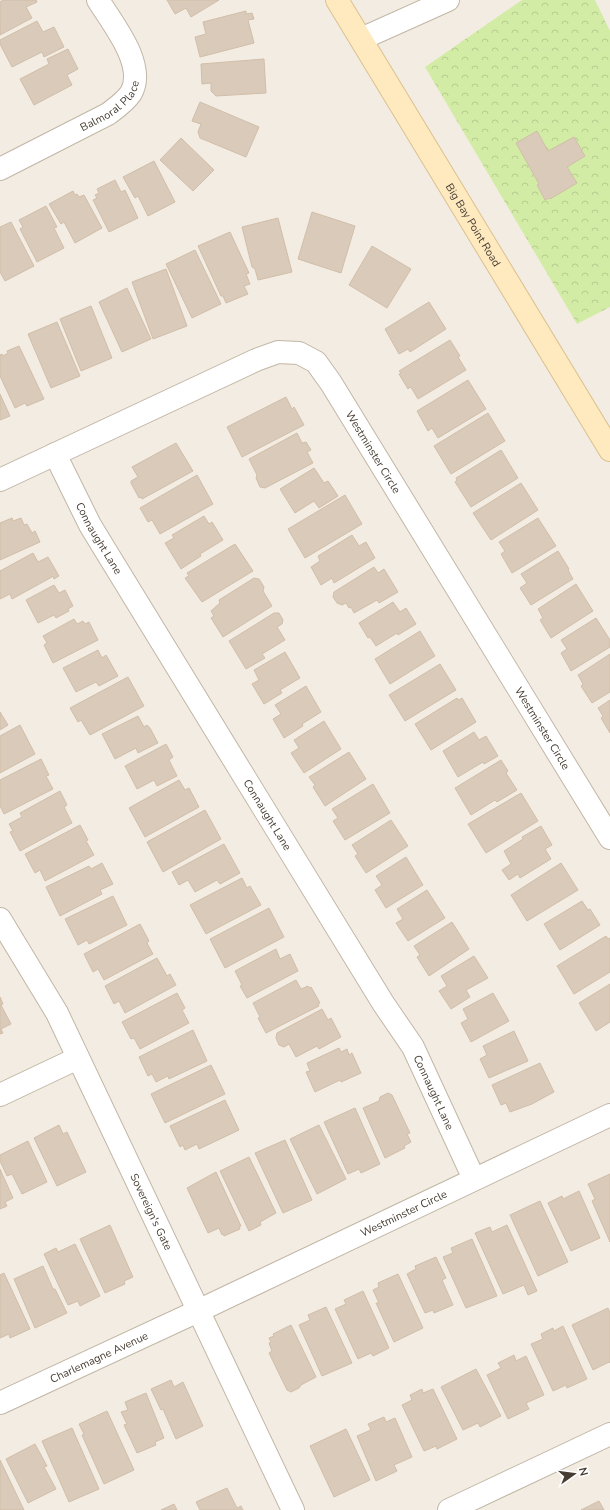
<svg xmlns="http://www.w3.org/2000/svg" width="610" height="1510" font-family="'Nunito Sans',sans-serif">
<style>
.forest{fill:url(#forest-crowns)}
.building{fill:#d9cab9;stroke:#d1bea8}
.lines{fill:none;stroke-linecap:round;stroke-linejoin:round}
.minor-casing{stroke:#c2b6a6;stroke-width:24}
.secondary-casing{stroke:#dbc18e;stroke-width:24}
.minor{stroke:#fff;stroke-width:22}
.secondary{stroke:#ffeac0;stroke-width:22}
.labels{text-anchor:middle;stroke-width:3;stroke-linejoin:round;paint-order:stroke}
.street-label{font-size:11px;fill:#453c32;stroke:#fff}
</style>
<defs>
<pattern id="forest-crowns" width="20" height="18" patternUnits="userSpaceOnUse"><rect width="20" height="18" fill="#d2eca5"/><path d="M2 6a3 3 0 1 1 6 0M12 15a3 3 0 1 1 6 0" fill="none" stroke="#b6cb8e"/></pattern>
</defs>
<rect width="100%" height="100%" fill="#f3ece2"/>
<path class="forest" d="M522,0H595L610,31V307L577,324L425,67Z"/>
<path class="building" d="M3,0H36L37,2L26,7L32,18L0,35V2Z
M167,0H219L191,17L186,8L175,14Z
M246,11V14L252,13L254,19L248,20L254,43L200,57L195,37L206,34L203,22Z
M37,21L43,32L54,27L64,47L44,57L42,52L12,67L0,44V40Z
M68,49L78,69L67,75L72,85L34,105L20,79L49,64L47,59Z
M264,59L266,93L216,96L211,91V83L202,84L201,64Z
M200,102L259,127L246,157L200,138L198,132L201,124L192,121Z
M537,131L548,151L574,137L585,156L567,167L577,183L550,199L549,198L545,200L537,185L539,184L516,143Z
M181,138L214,170L193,191L160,160Z
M154,161L175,202L148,216L138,196L135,198L123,177Z
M115,180L121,192L125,190L138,218L109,232L93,200L97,198L95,195L99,193L97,189Z
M73,191L75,195L77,194L79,197L84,195L102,228L75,243L64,222L61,224L49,204Z
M46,206L57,227L54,228L64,248L37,262L20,229L23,227L19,220Z
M312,212L355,226L341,273L298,259Z
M278,218L292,272L258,280L255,269L252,267L242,227Z
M11,222L34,266L5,281L0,272V227Z
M230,232L249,273L246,274L250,284L244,286L248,294L226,303L223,296H221L198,246Z
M372,246L411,269L387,308L349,285Z
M195,250L221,304L192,318L166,264Z
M166,269L187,326L153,339L132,282Z
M127,288L151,339L122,352L99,302Z
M429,302L446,329L410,352L408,349L399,354L385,329Z
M91,306L112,358L81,371L60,319Z
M57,322L80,376L51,388L28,334Z
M450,340L460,356L458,357L466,370L418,399L412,389L410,387L408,389L399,374L401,373L399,371Z
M19,346L44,399L27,406L25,403L15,408L0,376V355L2,354L3,356L8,353L7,351Z
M468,380L486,409L438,438L432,428L428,431L417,411Z
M0,394L10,416L0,420Z
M286,397L292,409L294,407L304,425L242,457L227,427Z
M488,413L505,441L451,474L434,446Z
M297,433L302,443L306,442L311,450L307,452L313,463L265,488L260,487L256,478L257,475L249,459Z
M176,443L193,471L142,499L141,497L139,498L131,483V481L138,477L132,467Z
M501,450L518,478L471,507L455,482L457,480L456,478Z
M314,468L324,483L328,481L338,496L319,508L314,501L295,513L280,489Z
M197,475L213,504L160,534L152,520L148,522L140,508Z
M521,483L538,510L491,540L473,513Z
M345,495L362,524L305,558L288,529Z
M204,516L209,524L212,522L223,540L200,554L201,556L181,569L165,543L174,538L172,535Z
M12,518L13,521L21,518L24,525L27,524L32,533L35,531L40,542L0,560V523Z
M538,518L556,546L512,573L501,554L505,551L499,542Z
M352,535L359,546L366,542L375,558L334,583L332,578L321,585L311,567L320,561L318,556Z
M235,544L253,571L202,602L185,578L189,576L187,573Z
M558,551L569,569L568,570L573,579L531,605L520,588L527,583L521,574Z
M33,553L38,562L48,557L59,576L54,579L53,576L52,577L12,599L10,594L0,599V571Z
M374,567L378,573L384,569L398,592L379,603L377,600L354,613L351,607L349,608L346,603L342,605L337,603L333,597L334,592Z
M254,578L259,579L264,587L263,591L272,606L223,637L211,618L214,616L211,611L220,603L219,600Z
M576,584L593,611L551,638L540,620L543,618L538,609Z
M54,585L59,593L65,590L73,606L68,609L69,611L56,618L54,615L38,623L26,600Z
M393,602L400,612L406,608L416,624L398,635L397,633L376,646L370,637L368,638L359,623Z
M274,613H279L283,620L282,624L277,627L285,640L262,654L265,658L246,669L229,641Z
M596,618L610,640V647L571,671L561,653L567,649L561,640Z
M74,619L77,624L83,621L85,624L89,622L98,640L53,663L44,645L47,643L43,636Z
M420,631L435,656L390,684L375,659Z
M98,650L102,658L106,655L118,676L99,686L96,682L76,692L63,668Z
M285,652L300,678L280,690L282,693L264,704L252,684L259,680L254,670Z
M610,654V692L592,703L581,686L583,684L578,675Z
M440,664L456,690L405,721L389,695Z
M128,677L144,706L90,735L81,720L78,722L70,708Z
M306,686L321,712L302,724L303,726L284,738L273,719L281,714L275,705Z
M457,698L459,700L462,698L476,722L431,750L415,724Z
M610,700V733L601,718L603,716L598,708Z
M0,712L8,725L0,730Z
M138,716L144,727L147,725L150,728L158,743L138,753L136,748L115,759L102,734Z
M324,721L341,749L304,773L291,753L299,748L294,740Z
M20,725L35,754L0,773V736Z
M474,732L479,740L486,736L498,756L484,764L483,762L458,777L443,751Z
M166,744L173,757L169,760L177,776L157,786L154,780L137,789L125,766Z
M349,752L366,779L325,806L313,787L315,785L309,777Z
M41,759L49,775L46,776L53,789L4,814L0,806V780Z
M501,760L508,771L506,773L517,790L497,802L495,800L471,815L455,788Z
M179,780L185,790L189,788L199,807L145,837L129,808Z
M373,784L390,813L345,840L333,821L338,818L332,809Z
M60,791L67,805L64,807L72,823L20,851L10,832L13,831L9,824L22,817L20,813Z
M521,793L538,821L486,853L468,824Z
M205,810L221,839L163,872L147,842Z
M391,820L408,846L366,873L355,856L358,854L352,845Z
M80,825L88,840L86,841L94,855L45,881L40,870L35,873L25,854Z
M541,826L552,845L545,849L551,859L520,878L518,874L509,880L502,870L511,864L504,851L523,839L522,837Z
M224,844L240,873L220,884L217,880L195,892L188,880L179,885L172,872Z
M406,857L423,885L386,908L375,890L382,885L376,876Z
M102,863L113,884L100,890L102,894L60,916L46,887L89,866L91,869Z
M561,863L578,890L527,921L511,895Z
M242,878L247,888L250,886L261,905L206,934L190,905Z
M427,890L445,918L408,941L396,923L403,919L397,909Z
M113,896L127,925L89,944L87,940L78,945L65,919Z
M582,901L588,910L590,909L600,925L560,950L544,924Z
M269,908L284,937L225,968L210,939Z
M452,922L469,949L429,976L417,957L420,955L414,946Z
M140,924L149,941L147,943L153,954L104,980L98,969L93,972L84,954Z
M606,936L608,939L610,938V972L574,994L557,966Z
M276,949L280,959L290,954L298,971L247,998L240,986L242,985L235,971Z
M474,956L488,978L466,990L470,997L451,1009L439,991L447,986L441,976Z
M157,958L167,976L170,974L176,985L125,1013L119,1001L114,1004L105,986Z
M296,980L301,989L308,986L309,988L311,987L320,1003L318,1004L319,1006L266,1033L258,1018L260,1017L253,1003Z
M610,984V1022L596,1031L579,1003Z
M177,993L185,1008L182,1010L189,1023L140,1049L134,1038L131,1039L122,1022Z
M493,993L509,1021L471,1042L461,1023L468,1019L463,1009Z
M0,997L3,1004L1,1005L11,1024L1,1029L3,1033L0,1034Z
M322,1009L328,1020L331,1018L341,1037L319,1049L317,1046L296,1057L289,1044L284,1047L279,1045L276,1038L277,1033Z
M193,1030L207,1061L169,1079L168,1076L156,1082L152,1074L148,1076L139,1057Z
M514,1031L528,1061L489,1078L480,1059L487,1055L483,1046Z
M339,1048L341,1052L347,1049L349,1055L352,1053L361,1073L341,1082L340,1080L315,1092L306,1072L310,1071L307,1063Z
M540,1063L554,1092L532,1104L510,1112L506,1103L501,1105L492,1085Z
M211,1065L225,1094L165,1123L151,1094Z
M388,1093L392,1095L410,1133L407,1134L411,1142L404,1146L405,1148L385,1158L363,1108L379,1101L380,1097Z
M225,1100L239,1130L199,1149L197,1144L185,1150L183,1145L180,1147L170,1126Z
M355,1108L380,1164L361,1173L359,1169L348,1174L324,1122Z
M59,1125L63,1134L67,1132L86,1172L57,1186L34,1138Z
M319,1125L346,1179L317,1194L290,1139Z
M285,1140L312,1200L283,1213L255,1153Z
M28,1141L47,1182L22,1194L12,1174L7,1176L0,1161V1155Z
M249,1157L276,1213L260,1222L261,1225L249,1231L220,1171Z
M0,1169L13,1198L5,1202L7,1206L0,1209Z
M216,1172L241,1226L239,1227L240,1229L224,1236L223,1234L222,1235L219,1228L208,1233L187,1188Z
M610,1174V1242L592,1201L595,1199L588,1184Z
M579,1191L600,1238L571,1251L548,1203L562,1196L563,1199Z
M540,1201L568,1262L538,1276L510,1215Z
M110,1225L133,1277L124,1281L125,1284L105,1293L80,1239Z
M507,1225L537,1291L528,1295L524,1285L503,1294L475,1233L490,1227L492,1232Z
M472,1239L497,1296L466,1308L443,1257L453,1253L451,1248Z
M75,1244L100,1296L80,1306L78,1301L68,1305L44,1254L56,1248L58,1252Z
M436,1257L446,1278L442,1280L453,1305L434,1313L433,1310L425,1313L407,1274L416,1269L415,1266Z
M43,1266L53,1289H55L67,1313L35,1328L14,1279Z
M4,1273L30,1329L10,1338L9,1334L0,1338V1275Z
M398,1274L423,1328L394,1342L376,1303H379L373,1290L379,1287L378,1283Z
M363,1291L389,1348L373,1356L371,1353L358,1359L335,1309L346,1304L344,1300Z
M326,1307L352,1363L322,1376L299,1325L310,1320L308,1315Z
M608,1308L610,1313V1363L609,1362L593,1370L572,1325Z
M291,1325L316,1377L301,1385L299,1388L291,1392L287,1390L269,1353L272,1351L269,1343L271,1342L269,1338L274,1336L273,1334Z
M563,1326L587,1379L567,1388L566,1385L553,1391L531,1344L543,1339L541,1334L553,1328L554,1331Z
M514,1355L516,1361L526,1356L544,1395L526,1403L529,1409L508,1419L487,1375L501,1368L498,1363Z
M476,1369L501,1416L480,1427L478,1423L463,1430L441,1387Z
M171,1380L174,1387L183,1382L203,1426L176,1439L163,1409L161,1410L151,1389Z
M422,1389L423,1393L433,1389L457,1439L437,1449L436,1446L424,1451L402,1405L412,1400L410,1395Z
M146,1393L164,1438L155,1442L156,1445L137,1453L124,1425L127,1424L121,1412L128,1410L125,1402Z
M107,1411L134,1470L104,1484L82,1435L84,1434L79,1424Z
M384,1417L386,1422L395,1418L412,1457L394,1465L397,1471L376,1481L357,1436L371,1430L368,1424Z
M72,1428L99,1489L69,1502L42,1441Z
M346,1429L370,1480L334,1497L310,1446Z
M35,1444L47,1466L44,1467L56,1489L28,1503L6,1459Z
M0,1460L24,1510H0Z
M227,1488L237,1508L241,1506L243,1510H200L196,1502Z
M599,1501L604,1510H581Z
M174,1504L177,1510H161Z"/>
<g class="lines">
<g class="minor-casing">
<g id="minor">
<path d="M361,39L448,0"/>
<path id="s1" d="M0,169L108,114C116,108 125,102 131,93C147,65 112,23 98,0"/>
<path id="s2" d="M55,454L90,525L104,548L383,1003L413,1047L474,1179"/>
<path id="s3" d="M0,480L256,360L278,352L299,353L316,362L331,383L610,838"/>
<path id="s4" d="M0,919L57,1013L293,1510"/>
<path d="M0,1095L78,1058"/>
<path id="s5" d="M0,1403L198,1311L610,1115"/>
<path d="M449,1510L610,1434"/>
</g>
</g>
<g class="secondary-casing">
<g id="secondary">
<path id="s6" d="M337,0L610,450"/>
</g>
</g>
<use href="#minor" class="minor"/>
<use href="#secondary" class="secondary"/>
</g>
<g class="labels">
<g class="street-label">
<text dy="4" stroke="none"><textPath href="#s1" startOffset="128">Balmoral Place</textPath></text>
<text dy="4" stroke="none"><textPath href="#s6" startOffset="263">Big Bay Point Road</textPath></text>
<text dy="4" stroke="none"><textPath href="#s3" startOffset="453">Westminster Circle</textPath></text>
<text dy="4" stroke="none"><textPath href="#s2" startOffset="95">Connaught Lane</textPath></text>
<text dy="4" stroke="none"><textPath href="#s3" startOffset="777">Westminster Circle</textPath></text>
<text dy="4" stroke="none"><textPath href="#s2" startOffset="419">Connaught Lane</textPath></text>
<text dy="4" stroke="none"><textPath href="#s2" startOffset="743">Connaught Lane</textPath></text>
<text dy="4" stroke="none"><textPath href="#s4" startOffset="330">Sovereign's Gate</textPath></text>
<text dy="4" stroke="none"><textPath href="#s5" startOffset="446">Westminster Circle</textPath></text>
<text dy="4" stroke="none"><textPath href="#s5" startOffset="109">Charlemagne Avenue</textPath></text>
</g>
</g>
<g transform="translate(574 1474) rotate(76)" stroke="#ffffff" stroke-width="3" paint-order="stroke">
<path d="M0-3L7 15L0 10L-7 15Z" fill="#453c32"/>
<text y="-6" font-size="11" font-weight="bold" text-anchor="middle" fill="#453c32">N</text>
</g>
</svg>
